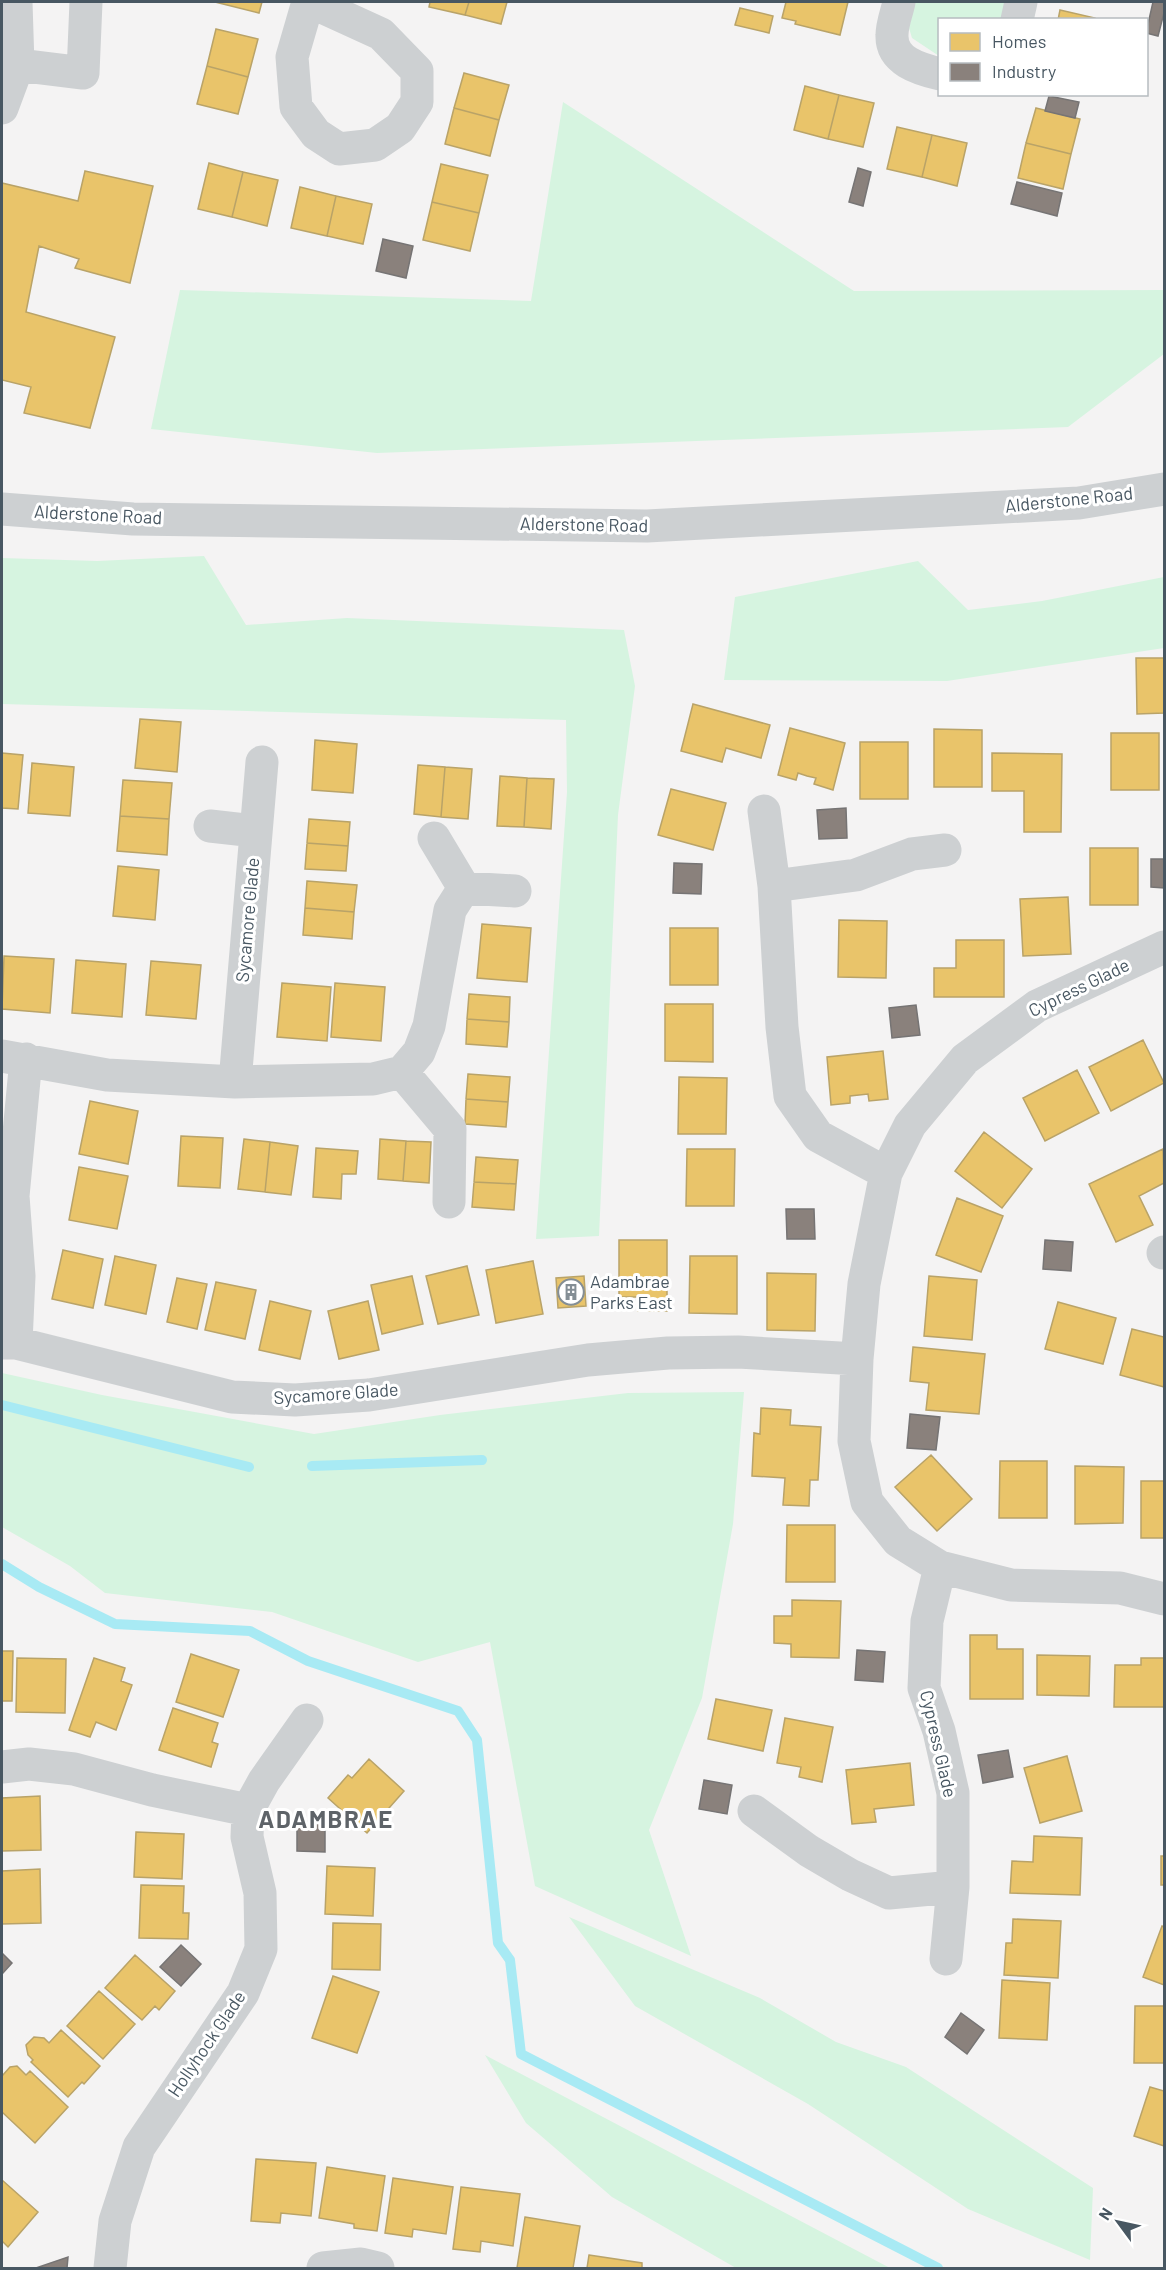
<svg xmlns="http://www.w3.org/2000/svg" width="1166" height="2270" font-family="Barlow,sans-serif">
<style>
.green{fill:#d6f4e0}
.homes{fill:#e9c46a;stroke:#b9a368;stroke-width:1.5}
.industry{fill:#8a817c;stroke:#767474;stroke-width:1.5}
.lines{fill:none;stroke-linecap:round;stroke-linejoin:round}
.stream{stroke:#a8eaf4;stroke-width:10}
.minor{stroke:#cdd0d2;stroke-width:33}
.labels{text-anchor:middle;stroke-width:6;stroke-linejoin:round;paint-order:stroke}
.street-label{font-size:18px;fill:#485762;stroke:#fff}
.poi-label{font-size:18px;fill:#485762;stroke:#fff;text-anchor:start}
.district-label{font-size:24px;font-weight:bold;letter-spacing:1.5px;fill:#5e6368;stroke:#fff}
</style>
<rect width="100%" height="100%" fill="#f4f3f3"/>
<path class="green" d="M915,2H1008L1004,19L940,20L939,56L912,38L909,28Z
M563,102L854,291L1164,290V354L1068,427L377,453L151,429L180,290L531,301Z
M204,556L246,625L347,618L624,630L635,686L618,815L599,1236L536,1239L567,792L566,720L2,704V558L97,561Z
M918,561L968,610L1042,601L1164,577V648L947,681L724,680L735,597Z
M2,1373L102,1395L314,1434L440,1415L628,1393L744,1392L733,1524L702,1698L649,1830L691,1956L535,1886L490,1642L418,1662L272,1612L105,1593L70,1566L2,1527Z
M569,1917L760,1998L836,2042L906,2067L1093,2188L1090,2260L968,2209L808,2104L635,2006Z
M485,2055L890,2268H736L612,2197L526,2123Z"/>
<path class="homes" d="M215,2H262L259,13Z
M430,2H469L465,15L429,7Z
M469,2H507L501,24L465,15Z
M786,2H848L840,35L795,24L796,21L782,18Z
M740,8L773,16L769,33L735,25Z
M1060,10L1095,18V20H1058Z
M216,29L258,39L248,77L207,66Z
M207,66L248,77L238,114L197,104Z
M464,73L509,85L499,120L454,108Z
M805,86L839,95L828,139L794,130Z
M839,95L874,103L863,147L828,139Z
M454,108L499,120L490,156L445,144Z
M1036,108L1080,119L1071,154L1026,143Z
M897,127L932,135L922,177L887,169Z
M932,135L967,143L957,186L922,177Z
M1026,143L1071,154L1063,189L1018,178Z
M209,163L243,172L232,217L198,209Z
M441,164L488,175L479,213L432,202Z
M85,171L153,186L130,283L75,268L79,259L39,246L26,312L115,337L90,428L24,413L31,387L2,380V183L78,201Z
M243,172L278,180L267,226L232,217Z
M300,187L336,196L327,236L291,228Z
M336,196L372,204L363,244L327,236Z
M432,202L479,213L470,251L423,240Z
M1136,658H1164V713L1137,714Z
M693,704L770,725L761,758L726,748L722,762L681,751Z
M140,719L181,722L177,772L135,768Z
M790,728L845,743L833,790L814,784L816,778L807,776L798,773L796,780L778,775Z
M934,729L982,730V787H934Z
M1111,733H1159V790H1111Z
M315,740L357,744L353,793L312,790Z
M860,742H908V799H860Z
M2,753L23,755L18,809L2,808Z
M992,753L1062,754L1061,832H1024V791H992Z
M32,763L74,767L70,816L28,813Z
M418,765L445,767L441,817L414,814Z
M445,767L472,769L468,819L441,817Z
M500,776L527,778L524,827L497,826Z
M527,778L554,779L551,829L524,827Z
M123,780L172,783L169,819L120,816Z
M671,789L726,803L713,850L658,835Z
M120,816L169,819L167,855L117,851Z
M309,819L350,822L348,846L307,843Z
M307,843L348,846L346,871L305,869Z
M1090,848H1138V905H1090Z
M118,866L159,870L155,920L113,916Z
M307,881L357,885L354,912L305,908Z
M1068,897L1071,954L1023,956L1020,899Z
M305,908L354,912L352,939L303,935Z
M839,920L887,921L886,978L838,977Z
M482,924L531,928L527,982L477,978Z
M670,928H718V985H670Z
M956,940H1004V997H934V968H956Z
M4,956L54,959L50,1013L2,1009Z
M76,960L126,964L122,1017L72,1013Z
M151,961L201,965L196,1019L146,1015Z
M282,983L331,987L327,1041L277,1037Z
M335,983L385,987L381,1041L331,1037Z
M469,994L510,997L509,1022L467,1019Z
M665,1004H713V1062L665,1061Z
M467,1019L509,1022L507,1047L466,1044Z
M1143,1040L1164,1083L1111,1111L1089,1067Z
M883,1051L888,1099L869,1101L868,1094L850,1096V1103L831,1105L827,1057Z
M1077,1070L1099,1113L1045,1141L1023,1098Z
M468,1074L510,1077L508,1102L466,1099Z
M679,1077L727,1078L726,1134H678Z
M466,1099L508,1102L506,1127L465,1124Z
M90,1101L138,1111L128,1164L79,1154Z
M984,1132L1032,1169L1002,1208L955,1171Z
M181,1136L223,1138L220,1188L178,1186Z
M244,1139L270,1142L265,1192L238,1189Z
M380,1139L406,1141L403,1181L378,1179Z
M406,1141L431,1142L429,1183L403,1181Z
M270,1142L298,1146L291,1195L265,1192Z
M316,1148L358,1151L356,1174H342L341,1199L313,1197Z
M687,1149H735L734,1206H686Z
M1163,1149L1164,1183L1139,1196L1153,1225L1116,1242L1089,1184Z
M476,1157L518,1160L516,1184L474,1182Z
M79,1167L128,1176L117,1229L69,1220Z
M474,1182L516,1184L514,1210L472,1207Z
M957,1198L1003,1216L981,1272L936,1255Z
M619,1240H667V1311H638V1297H619Z
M63,1250L103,1259L93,1308L52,1299Z
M115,1256L156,1265L146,1314L105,1305Z
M690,1256H737V1314L689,1313Z
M533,1261L543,1314L496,1323L486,1270Z
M467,1266L479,1315L438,1324L426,1276Z
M767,1273L816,1274L815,1331L767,1330Z
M412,1276L423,1324L382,1334L371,1285Z
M584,1276L586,1306L558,1308L556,1278Z
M929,1276L977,1280L972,1340L924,1336Z
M177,1278L207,1284L197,1329L167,1322Z
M216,1282L256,1290L245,1339L205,1330Z
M270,1301L311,1311L300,1359L259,1350Z
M368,1301L379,1350L339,1359L328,1311Z
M1058,1302L1116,1318L1103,1364L1045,1349Z
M1132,1329L1164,1337V1387L1120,1375Z
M913,1347L985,1354L979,1414L926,1410L929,1383L910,1381Z
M761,1408L791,1410L790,1425L821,1427L818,1480H810L809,1506L783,1505L785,1478L752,1476L754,1433L760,1434Z
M931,1455L972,1499L937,1531L895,1487Z
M1000,1461H1047V1518H999Z
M1075,1466L1124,1467L1123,1523L1075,1524Z
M1141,1481H1164V1538H1141Z
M787,1525H835V1582H786Z
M792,1600L841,1601L839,1658L791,1657V1644L774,1643V1616H792Z
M970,1635H997V1649H1023V1699H970Z
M2,1651H13L12,1701H2Z
M191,1654L239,1670L223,1717L176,1702Z
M1037,1655L1090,1656L1089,1696L1037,1695Z
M17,1658L66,1659L65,1713L16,1712Z
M94,1658L125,1668L121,1681L132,1685L116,1730L96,1722L90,1737L69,1730Z
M1141,1658H1164V1707H1114L1115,1665H1141Z
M716,1699L772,1710L763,1751L708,1739Z
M173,1708L218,1723L212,1742L218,1744L211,1767L159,1750Z
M785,1718L833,1727L822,1782L799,1777L801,1767L777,1763Z
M1067,1756L1082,1811L1040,1823L1024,1768Z
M369,1759L404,1791L367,1833L328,1798L348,1775L352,1778Z
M910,1763L914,1805L874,1809L876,1822L852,1824L846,1770Z
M40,1796L41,1850L2,1851V1798Z
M136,1832L184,1834L182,1879L134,1877Z
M1034,1836L1082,1838L1080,1895L1010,1893L1012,1861L1033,1862Z
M1161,1856H1164V1885H1161Z
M327,1866L375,1868L373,1916L325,1914Z
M40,1869L41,1923L2,1924V1871Z
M141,1885L184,1886L183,1913H189L188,1939L139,1938Z
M1013,1919L1061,1921L1058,1978L1004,1975L1006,1943H1012Z
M333,1923L381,1924L380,1970L332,1969Z
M1162,1926L1164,1927V1985L1143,1977Z
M135,1955L175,1991L159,2010L155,2006L142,2020L105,1988Z
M333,1976L379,1992L357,2053L312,2038Z
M1002,1980L1050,1983L1047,2040L999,2038Z
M99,1991L135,2024L103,2059L67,2026Z
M1135,2006H1164V2063H1134Z
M61,2030L100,2066L84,2084L82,2082L68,2097L31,2062L33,2060L28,2055L26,2045L34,2037L44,2038L49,2043Z
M17,2066L26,2075L30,2071L68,2107L35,2143L2,2112V2076L10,2067Z
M1150,2087L1164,2091V2146L1134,2136Z
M256,2159L316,2163L311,2216L281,2213L280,2223L251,2221Z
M327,2167L385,2176L377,2231L354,2228V2224L319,2218Z
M393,2178L453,2187L446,2234L413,2229L412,2237L385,2233Z
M2,2180L38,2212L8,2247L2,2241Z
M461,2187L520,2194L513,2246L481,2241L480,2252L453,2249Z
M525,2217L580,2226L573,2268H517Z
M589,2255L642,2263V2268H587Z"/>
<path class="industry" d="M1153,2H1164V13L1158,36L1146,33Z
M1049,96L1079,102L1075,118L1045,111Z
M858,168L871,172L863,206L849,202Z
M1017,182L1062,193L1057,216L1011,204Z
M383,239L413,246L406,278L376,271Z
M846,808L847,838L819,839L817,810Z
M1151,859H1164V888L1151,887Z
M674,863L702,864L701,894L673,893Z
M916,1005L920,1035L892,1038L889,1008Z
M786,1209H814L815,1239H787Z
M1045,1240L1073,1242L1071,1271L1043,1269Z
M910,1414L940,1417L936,1450L907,1448Z
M857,1650L885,1652L883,1682L855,1680Z
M1008,1750L1013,1777L983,1783L978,1755Z
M704,1780L732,1785L727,1814L699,1809Z
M297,1821L325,1822V1852L297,1851Z
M181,1945L201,1964L181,1986L160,1967Z
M2,1953L12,1963L2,1974Z
M961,2013L984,2030L967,2054L945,2037Z
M68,2257L67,2268H36Z"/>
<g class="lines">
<path class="stream" d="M2,1405L249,1467
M312,1466L482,1460
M2,1564L39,1587L115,1624L250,1631L308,1661L458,1711L477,1740L498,1943L510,1960L521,2054L938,2268"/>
<path class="minor" d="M308,2L292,57L296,107L316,134L339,149L375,145L400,128L417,102V71L381,34L311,2
M899,2C897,12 892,24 892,35C891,61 919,69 940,74
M1017,20L1021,2
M18,65L83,73L86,2
M2,108L18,65L16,2
M2,509L133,519L647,526L1079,503L1164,489
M764,811L774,886L782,1027L790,1096L818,1136L886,1173
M210,826L255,831
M434,838L464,888
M774,886L856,875L912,854L945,850
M2,1056L107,1075L235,1082L373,1079L402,1072L419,1052L429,1026L450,910L464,888L515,891
M402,1072L450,1129L449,1202
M235,1082L262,762
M1163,1253L1164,1252
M2,1343H16L232,1397L295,1400L369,1395L588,1360L668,1353L738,1352L857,1359L864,1284L886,1173L910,1125L965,1059L1037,1006L1164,947
M16,1343L19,1276L13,1196L26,1059
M857,1359L854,1441L867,1502L898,1541L940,1567L1011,1585L1120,1588L1164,1599
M940,1567L927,1621L924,1688L939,1731L953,1793V1887L946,1959
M2,1767L29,1764L74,1769L152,1790L248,1810L247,1837L260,1893L261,1949L243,1993L139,2147L115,2221L110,2268
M248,1810L264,1781L307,1720
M754,1811L809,1851L850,1875L889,1893L953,1887
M323,2268L361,2264L378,2268"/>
</g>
<defs>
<g id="building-ring" transform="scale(1.35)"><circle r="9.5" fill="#fff" stroke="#848e95" stroke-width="1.5"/><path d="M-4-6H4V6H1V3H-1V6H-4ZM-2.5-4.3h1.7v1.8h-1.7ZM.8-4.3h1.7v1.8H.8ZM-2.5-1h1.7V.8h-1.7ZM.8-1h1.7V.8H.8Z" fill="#848e95"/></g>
</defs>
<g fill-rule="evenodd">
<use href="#building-ring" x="571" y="1292"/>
</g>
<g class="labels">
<g class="street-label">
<text transform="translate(1069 500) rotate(-6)" y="6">Alderstone Road</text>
<text transform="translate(98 515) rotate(3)" y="6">Alderstone Road</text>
<text transform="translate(584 525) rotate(1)" y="6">Alderstone Road</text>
<text transform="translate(248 920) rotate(-85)" y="6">Sycamore Glade</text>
<text transform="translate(1079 988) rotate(-26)" y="6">Cypress Glade</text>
<text transform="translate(336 1394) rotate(-4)" y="6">Sycamore Glade</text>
<text transform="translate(938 1744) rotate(77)" y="6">Cypress Glade</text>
<text transform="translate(207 2044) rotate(-56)" y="6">Hollyhock Glade</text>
</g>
<g class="poi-label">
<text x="590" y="1288">Adambrae<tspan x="590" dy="21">Parks East</tspan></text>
</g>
<g class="district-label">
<text x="326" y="1828">ADAMBRAE</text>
</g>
</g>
<rect width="1166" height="2270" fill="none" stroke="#485762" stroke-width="6"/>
<rect x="938" y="18" width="210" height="78" fill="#ffffff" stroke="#b6bcc0" stroke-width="1.5"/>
<rect x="950" y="33" width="30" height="18" fill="#e9c46a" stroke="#b6bcc0" stroke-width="1.5"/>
<text x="992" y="48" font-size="18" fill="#485762">Homes</text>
<rect x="950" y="63" width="30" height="18" fill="#8a817c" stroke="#b6bcc0" stroke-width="1.5"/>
<text x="992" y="78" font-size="18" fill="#485762">Industry</text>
<g transform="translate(1118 2222) rotate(303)" stroke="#ffffff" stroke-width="4.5" paint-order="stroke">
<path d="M0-4.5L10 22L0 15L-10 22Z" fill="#485762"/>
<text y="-9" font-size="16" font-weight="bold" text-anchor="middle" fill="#485762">N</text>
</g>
</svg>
